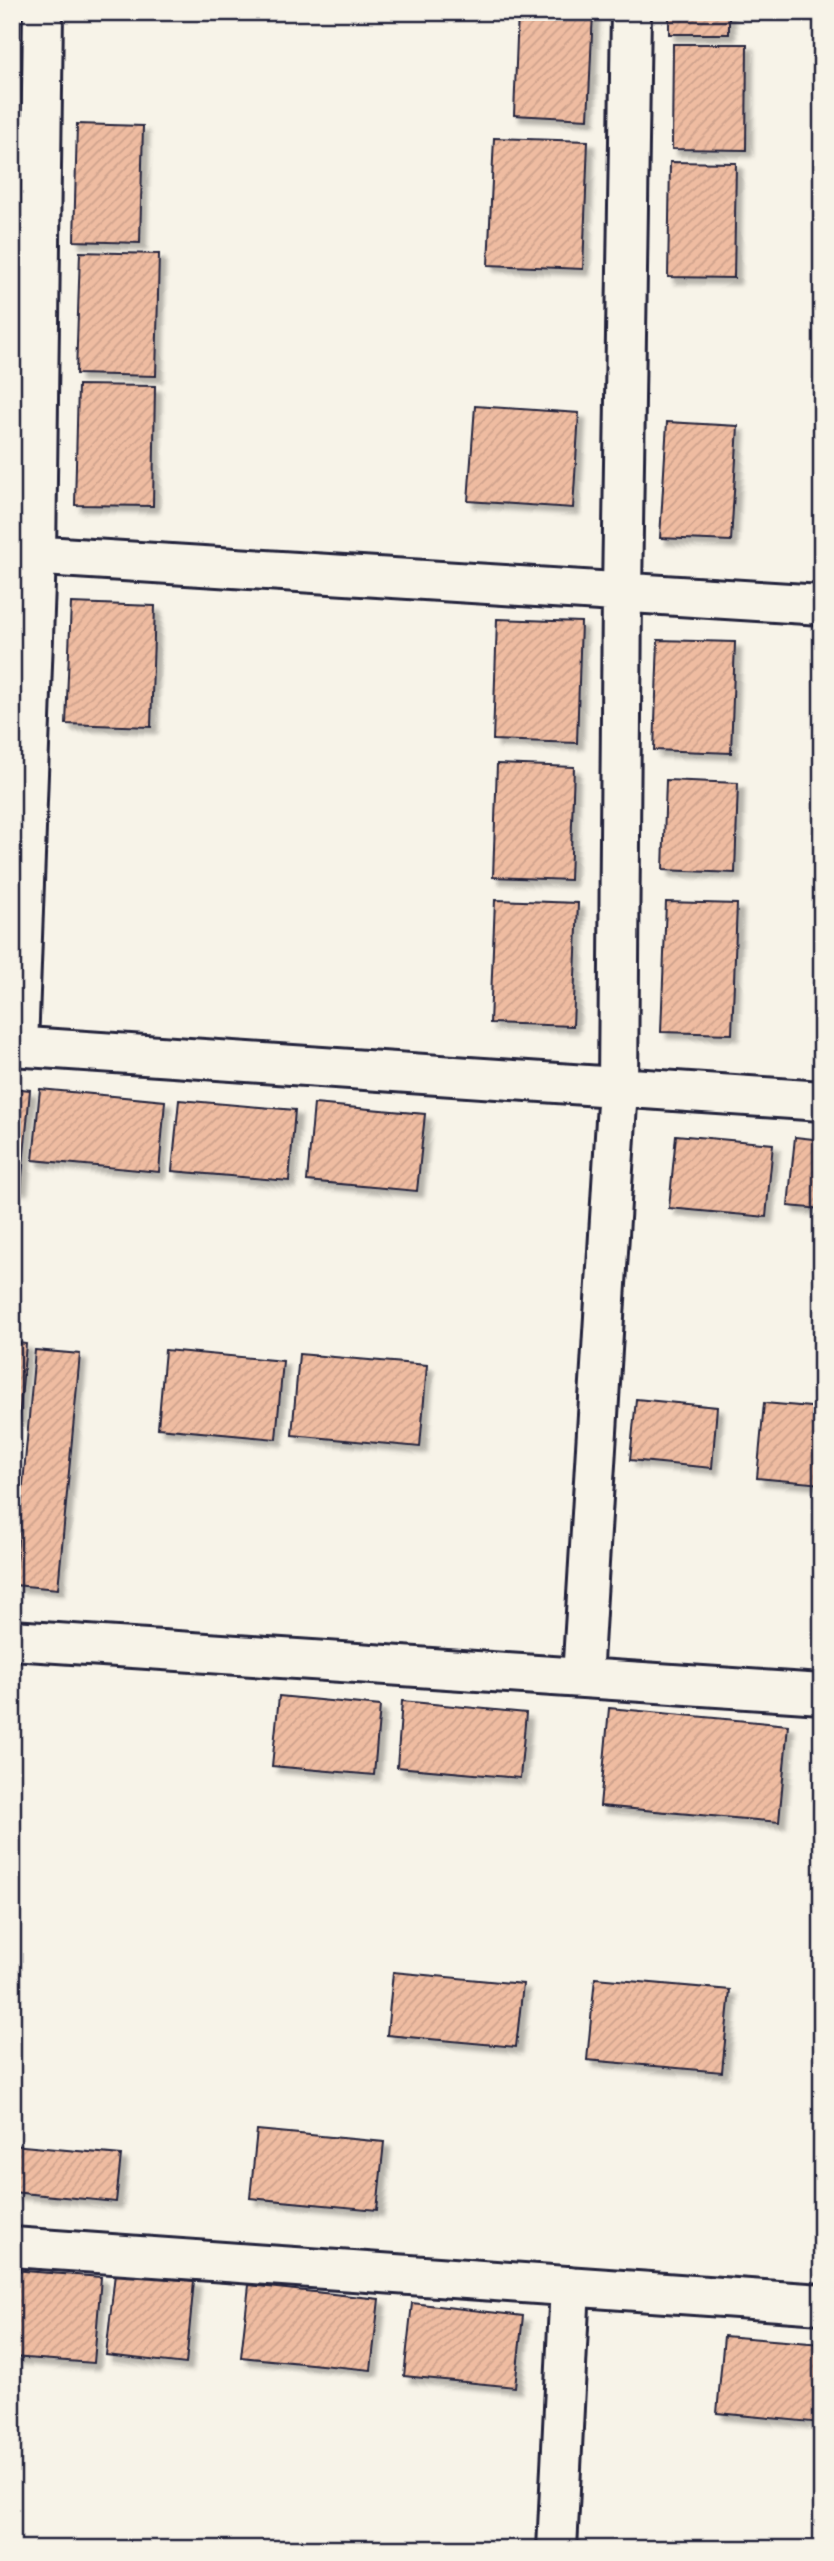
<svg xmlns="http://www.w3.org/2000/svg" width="834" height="2561" font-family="'Shantell Sans',sans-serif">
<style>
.building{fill:url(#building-hatch);stroke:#22223b;stroke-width:2;filter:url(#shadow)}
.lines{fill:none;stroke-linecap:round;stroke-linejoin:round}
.minor-casing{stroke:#22223b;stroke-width:44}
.minor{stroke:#f7f3e8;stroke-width:38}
</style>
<defs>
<pattern id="building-hatch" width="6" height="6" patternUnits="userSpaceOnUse" patternTransform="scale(1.75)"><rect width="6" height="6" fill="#efbca1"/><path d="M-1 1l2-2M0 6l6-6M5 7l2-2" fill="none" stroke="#cda18c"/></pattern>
<filter id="shadow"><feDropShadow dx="6" dy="6" stdDeviation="2" flood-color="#0004"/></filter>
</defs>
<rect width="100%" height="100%" fill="#f7f3e8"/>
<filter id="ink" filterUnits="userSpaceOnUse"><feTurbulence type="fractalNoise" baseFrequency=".0143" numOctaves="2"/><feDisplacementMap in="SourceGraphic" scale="14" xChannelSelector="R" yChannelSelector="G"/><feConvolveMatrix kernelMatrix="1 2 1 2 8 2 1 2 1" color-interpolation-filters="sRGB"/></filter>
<g filter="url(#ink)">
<path class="building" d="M518,12H593L588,119L514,115Z
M669,12H729V34H669Z
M673,44H747L746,150L672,149Z
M77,124L143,126L140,243L74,241Z
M494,138L588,141L583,269L488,265Z
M670,162L736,163L734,278L668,277Z
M80,252L159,254L156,376L76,374Z
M78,385L155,386L153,506L75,505Z
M475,406L579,413L573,508L468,501Z
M667,422L738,426L731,541L660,538Z
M71,603L155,606L151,727L66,724Z
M497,619L581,622L577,743L493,740Z
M658,640L735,642L731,753L654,750Z
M497,764L574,767L570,880L493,877Z
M666,780L738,783L735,873L663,870Z
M495,900L578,903L573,1026L490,1023Z
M666,902L737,904L732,1034L661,1032Z
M12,1088L30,1090L21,1188L12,1187Z
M40,1089L165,1101L159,1172L33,1160Z
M179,1100L295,1110L289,1181L172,1171Z
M314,1104L425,1114L417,1191L307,1181Z
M676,1135L773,1144L766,1217L669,1208Z
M795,1137L822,1140V1209L788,1206Z
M12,1342L26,1344L19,1420L12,1419Z
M35,1350L80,1354L58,1589L14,1585Z
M165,1350L283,1361L276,1439L158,1428Z
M299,1354L427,1365L420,1447L292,1435Z
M636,1399L717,1407L712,1468L630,1460Z
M764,1403L822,1408V1484L757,1478Z
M279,1696L380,1706L374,1775L272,1766Z
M402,1701L526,1713L520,1778L397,1767Z
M609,1708L788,1725L779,1822L600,1806Z
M393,1972L523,1984L516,2047L387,2035Z
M595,1978L730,1990L722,2072L587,2060Z
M257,2130L384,2142L377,2210L250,2198Z
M12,2145L121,2155L116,2202L12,2192Z
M12,2270L101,2277L94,2363L12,2357Z
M115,2273L194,2281L186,2364L106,2355Z
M249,2285L379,2299L371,2370L241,2357Z
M412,2303L523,2316L515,2387L404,2376Z
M724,2336L822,2344V2423L717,2413Z"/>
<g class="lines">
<g class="minor-casing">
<path id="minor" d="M12,554L822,605
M12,1046L822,1101
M18,1046L36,556L43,12
M12,1640L822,1694
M582,1678L618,1087L622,593L631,12
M12,2247L822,2304
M557,2549L570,2286"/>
</g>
<use href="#minor" class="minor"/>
</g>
</g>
<rect width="834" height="2561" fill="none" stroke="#f7f3e8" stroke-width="42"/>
<rect x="21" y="21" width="792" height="2519" fill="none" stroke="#22223b" stroke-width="2.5" filter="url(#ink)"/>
</svg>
